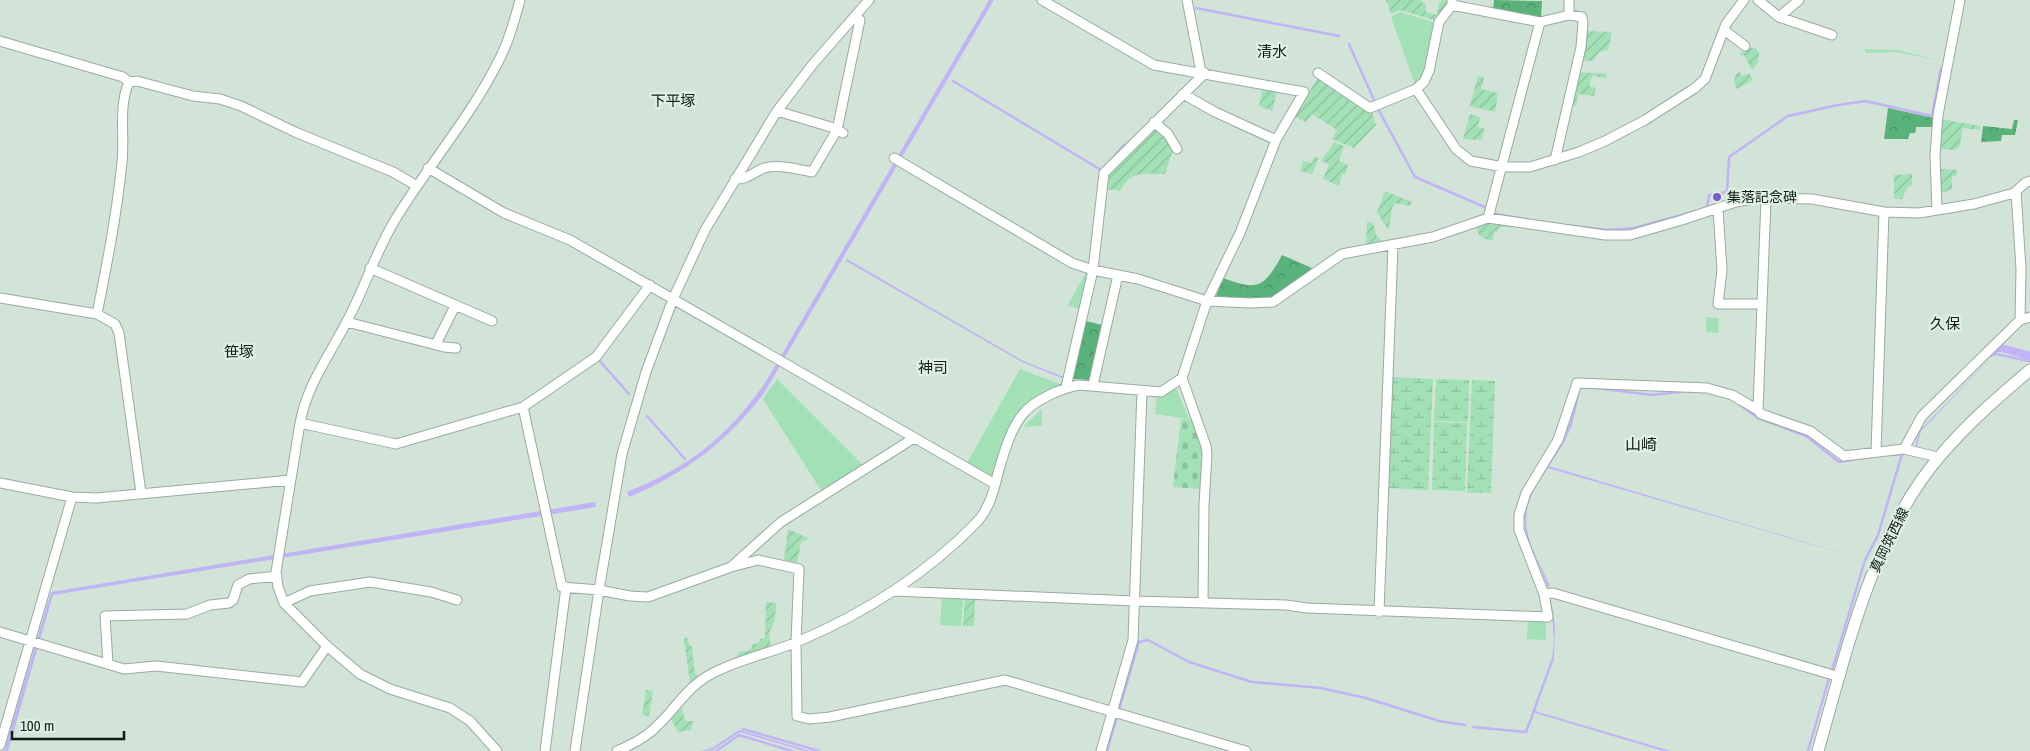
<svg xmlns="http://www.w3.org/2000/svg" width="2030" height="751" font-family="'Archivo Narrow','Noto Sans JP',sans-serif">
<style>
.grass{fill:#a2e0b6}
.forest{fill:url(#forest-crowns)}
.wetland{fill:url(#wetland-marsh)}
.cemetery{fill:url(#cemetery-stones)}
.garden{fill:url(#garden-furrows)}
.water{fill:#c0b3f6}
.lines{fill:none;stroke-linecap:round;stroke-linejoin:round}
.stream{stroke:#c0b3f6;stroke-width:2.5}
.canal{stroke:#c0b3f6;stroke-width:8}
.minor-casing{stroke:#99aa9e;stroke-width:11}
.major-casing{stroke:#99aa9e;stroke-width:13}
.minor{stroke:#fff;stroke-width:9}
.major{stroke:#fff;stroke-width:11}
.poi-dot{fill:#7d59d3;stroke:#dff1e4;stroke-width:2}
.labels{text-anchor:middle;stroke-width:4.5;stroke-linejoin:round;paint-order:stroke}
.poi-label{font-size:14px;fill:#141a15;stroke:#dff1e4;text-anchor:start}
.street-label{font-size:14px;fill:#141a15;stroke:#dff1e4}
.neighbourhood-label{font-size:15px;fill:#141a15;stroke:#dff1e4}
.quarter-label{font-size:16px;fill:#141a15;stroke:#dff1e4}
</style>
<defs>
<pattern id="forest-crowns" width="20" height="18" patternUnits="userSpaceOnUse" patternTransform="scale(1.25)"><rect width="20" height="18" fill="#5ab27b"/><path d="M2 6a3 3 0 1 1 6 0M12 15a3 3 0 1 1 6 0" fill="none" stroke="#499064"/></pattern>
<pattern id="wetland-marsh" width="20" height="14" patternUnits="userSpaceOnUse" patternTransform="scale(1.25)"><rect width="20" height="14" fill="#a2e0b6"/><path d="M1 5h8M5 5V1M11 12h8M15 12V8" fill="none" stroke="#8bc09c"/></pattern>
<pattern id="cemetery-stones" width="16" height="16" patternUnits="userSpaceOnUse" patternTransform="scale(1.25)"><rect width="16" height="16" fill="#a2e0b6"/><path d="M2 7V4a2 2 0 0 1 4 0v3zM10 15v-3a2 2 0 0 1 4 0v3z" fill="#8bc09c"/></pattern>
<pattern id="garden-furrows" width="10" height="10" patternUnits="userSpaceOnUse" patternTransform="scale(1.25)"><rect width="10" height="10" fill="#a2e0b6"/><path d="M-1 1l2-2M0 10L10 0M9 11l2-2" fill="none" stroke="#8bc09c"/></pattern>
</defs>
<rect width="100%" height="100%" fill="#d2e4d7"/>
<path class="grass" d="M1400,12L1436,23L1427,71L1416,87L1391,17Z
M1865,49L1897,50L1942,61L1897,52L1866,53Z
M1085,274H1089L1081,310L1068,305Z
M1706,317L1719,318L1718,333L1706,332Z
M1020,369L1060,384L1034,400L994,476H987L966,465Z
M777,379L863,465L822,492L763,399Z
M1176,388L1189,419L1155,414L1157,395Z
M1042,409V426L1023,427Z
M942,597L963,598L961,626L940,625Z
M1528,619L1546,620V640L1527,639Z"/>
<path class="forest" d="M1494,0L1542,1L1541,18L1493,10Z
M1888,108L1934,118L1933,127H1916L1915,133H1910L1908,139H1884Z
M2014,120H2018L2015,135H2002L2001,141L1981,142L1983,126L2012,129Z
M1282,255L1312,268L1276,297L1243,298L1216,296L1223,278C1258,291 1264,288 1282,255Z
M1086,321L1102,325L1091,380L1073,379Z"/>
<path class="wetland" d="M1392,377L1433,379L1428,490L1388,488Z
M1436,379L1469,380L1468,422L1434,421Z
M1472,380L1495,381L1491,493H1467Z
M1434,422L1467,423L1465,491L1432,490Z"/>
<path class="cemetery" d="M1181,419L1194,420L1204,445L1202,489L1173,487Z"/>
<path class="garden" d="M1386,0H1420L1426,5V12L1437,15L1439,2H1441V0H1450L1437,21L1400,10L1391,14Z
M1586,31L1612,32L1608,50C1600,50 1596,54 1593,61L1581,60Z
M1748,47L1756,49L1759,53L1758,63L1752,70L1744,55L1741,56L1740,54Z
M1578,72L1607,74L1606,78L1592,76L1589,86L1596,88L1594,96L1578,94L1576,106L1570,104Z
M1740,72L1742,76L1749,73L1753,80L1737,89C1733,83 1734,80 1736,74Z
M1478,76L1484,77L1481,89L1498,93L1495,112L1470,106Z
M1319,77L1371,109L1376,125L1354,148L1332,139L1337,130L1312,114L1306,122L1295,117L1315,82Z
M1262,90L1277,92L1272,111L1259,106Z
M1470,114L1480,117L1478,127L1485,129L1481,140L1463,139Z
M1940,119L1980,126V130L1963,128L1959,148L1955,150L1938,149Z
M1155,127L1167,137L1173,150L1165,174C1143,174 1131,170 1120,191L1106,189L1110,173Z
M1334,142L1344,146L1339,161L1348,165L1345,175L1342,174L1339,186L1323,179L1329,164L1321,161Z
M1314,157L1319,158L1312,174L1300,171L1303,161L1312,163Z
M1939,169L1957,170V175L1952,177V189L1939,194Z
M1912,174V185L1907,188L1902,199H1894V175Z
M1385,191L1412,202L1410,206L1395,203L1392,208L1389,229L1386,227L1377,212Z
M1488,220L1512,223V227H1499L1497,232L1494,231L1493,241L1482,238L1477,232V224Z
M1367,222L1373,223L1377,237L1384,242L1366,247Z
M788,529L810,539L801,542L797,563L784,560Z
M965,597L975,598L974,626H963Z
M766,602L776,603L775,620L769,633L771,646L737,658L738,652L751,650L752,644L759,643L760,639L765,638Z
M687,637L690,646H692L695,673L700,677L690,683L684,639Z
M646,690L653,691L649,716L642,715Z
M682,708L685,721H694L691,730L678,732L671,719Z"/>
<path class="water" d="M989,0H994L764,393C727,442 686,473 629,497L627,492C690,466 725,439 765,383Z
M847,259L1023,361L1064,377V379L1022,362L846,261Z
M1996,353L1921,431L1917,446H1915L1920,430Z
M1581,388L1572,425L1565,441L1549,466L1865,560L1548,468C1543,476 1536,485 1532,494C1516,530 1537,554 1550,586L1548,587L1525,531L1524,514L1531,493L1564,440Z
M595,502L596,507L53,595L8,751H4L51,592Z
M1551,600L1555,626L1554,659L1535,711L1671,751H1663L1532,712L1552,658L1554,642Z
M739,730L743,731L810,751H804L740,732L713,750L701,751L712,748Z"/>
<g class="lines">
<path class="stream" d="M1196,8L1339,36
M1349,44L1374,100
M953,81L1101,170
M1378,109L1415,177L1487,208
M1109,162L1124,145
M1705,208H1707L1709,195L1727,192L1729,157L1788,116L1838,105L1865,101L1932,116L1941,68
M1495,214L1525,219
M1565,225L1608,230L1634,228L1693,212
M1994,355L1996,354L2029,361
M598,359L629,394
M1596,388L1652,395L1688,391
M1740,405L1758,418L1806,436L1839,462L1863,458
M647,416L685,459
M1832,670L1865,560L1878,535L1902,454L1893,455
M1119,710L1139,642L1148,640L1189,662L1252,682L1321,688L1366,698L1439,721L1465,725
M1473,727L1526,732L1534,711
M743,729L819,751
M716,751L739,735L792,751
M1107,751L1117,717
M1808,751L1829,678"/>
<path class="canal" d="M1990,353L1997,348H2002L2030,356"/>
<g class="minor-casing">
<path id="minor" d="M1187,0L1201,72
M1758,0L1779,17L1832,35
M1452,5L1540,22L1569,15L1582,17L1583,23L1581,47L1555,160
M1569,15V0
M1779,17L1799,0
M1724,30L1745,46
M0,41L123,77L129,82L137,81L193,96L220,99L241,106L295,132L393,172L417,186
M1318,73L1370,108L1416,89L1424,82L1429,71L1439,22L1452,5V0
M1416,89L1456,149L1471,161L1503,167H1530L1579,152L1605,141L1645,120L1695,88L1705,79L1726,24L1744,0
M1183,94L1215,112L1276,140
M777,111L834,128L843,133
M1154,122L1168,134L1177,149
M894,158L1072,263L1093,270L1138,279L1207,301L1250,303L1273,302L1342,254L1433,237L1488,218L1605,235H1630L1682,220L1736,202L1759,198L1812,199L1884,212L1919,213L1974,204L2014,193L2025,183L2030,181
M428,168L504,213L570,240L995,484
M735,179C747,180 754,172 764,168C779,164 797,169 812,172L837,130L860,20
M2016,191L2021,269L2020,320
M1718,209L1722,270L1718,304H1762
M1937,210L1935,156L1938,115L1960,0
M1488,218L1540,22
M370,268L492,321
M0,298L97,314L115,324L119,333L141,493
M97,314C107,264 117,213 122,162C125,135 118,107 129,82
M347,322L444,347L456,348
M436,344L455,306
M1182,378L1206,446L1207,454L1204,505L1203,603
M1093,385L1118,275
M1066,387L1093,270L1104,173L1205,73
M523,407L562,587L599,590L630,596L648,597L731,567L758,560L799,569L796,642L797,716L809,719L830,717L1005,680L1246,751
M1758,410L1766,198
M300,423L396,444L523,407L596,357L650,285
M1904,449L1922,416L2020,320L2030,317
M1876,452L1884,212
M0,483L72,497L96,498L291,480
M732,566L781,522L914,438
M893,591L1134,601L1286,605L1307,608L1548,617L1544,594L1519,530V515L1526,493L1558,440L1577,383L1707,388L1732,395L1758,410L1761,414L1810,431L1844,456L1904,449L1938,457
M1544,594L1553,593L1840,677
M284,603L310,591L370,582L431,592L457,600
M1379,612L1393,246
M0,632L124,669L156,666L302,682L327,646
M108,664L105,616L187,614L210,605L229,603L233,600L238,585L249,579L277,576
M0,745L72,497
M497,751L470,721L450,708L390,689L360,674L327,646L284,603L278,587L276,572L300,423C307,385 329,356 346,323C364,290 375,253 395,220C427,167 469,119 497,64C508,44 514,22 520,0
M545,751L566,587
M575,751L599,590L622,454L646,372L673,299L705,230L777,111L813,64L869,0
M617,751C631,745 647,737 658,725C678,706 688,685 715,672C741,659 770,653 797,642C863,614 925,575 975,524C989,510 994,491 998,473C1004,453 1010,430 1023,414C1034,400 1062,388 1079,385L1161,392L1182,378L1207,301L1240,233L1276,140L1304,92L1154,65L1042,0
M1101,751L1133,640L1142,391"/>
</g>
<g class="major-casing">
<path id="major" d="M1818,751C1846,653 1872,535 1940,456C1968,423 1997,398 2030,370"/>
</g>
<use href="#minor" class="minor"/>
<use href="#major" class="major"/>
</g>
<circle class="poi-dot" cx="1717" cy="197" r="5"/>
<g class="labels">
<g class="poi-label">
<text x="1727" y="202">集落記念碑</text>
</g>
<g class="street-label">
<text transform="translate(1889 540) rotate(-64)" y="5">真岡筑西線</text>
</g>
<g class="neighbourhood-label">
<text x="1272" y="57">清水</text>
<text x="673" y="106">下平塚</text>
<text x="1945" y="329">久保</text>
<text x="239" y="357">笹塚</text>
<text x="933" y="373">神司</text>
</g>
<g class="quarter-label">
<text x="1641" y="450">山崎</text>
</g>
</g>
<path d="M12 731v8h112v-8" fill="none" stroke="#141a15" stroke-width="2.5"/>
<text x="20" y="731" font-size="15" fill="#141a15" stroke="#dff1e4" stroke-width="4" paint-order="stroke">100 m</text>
</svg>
